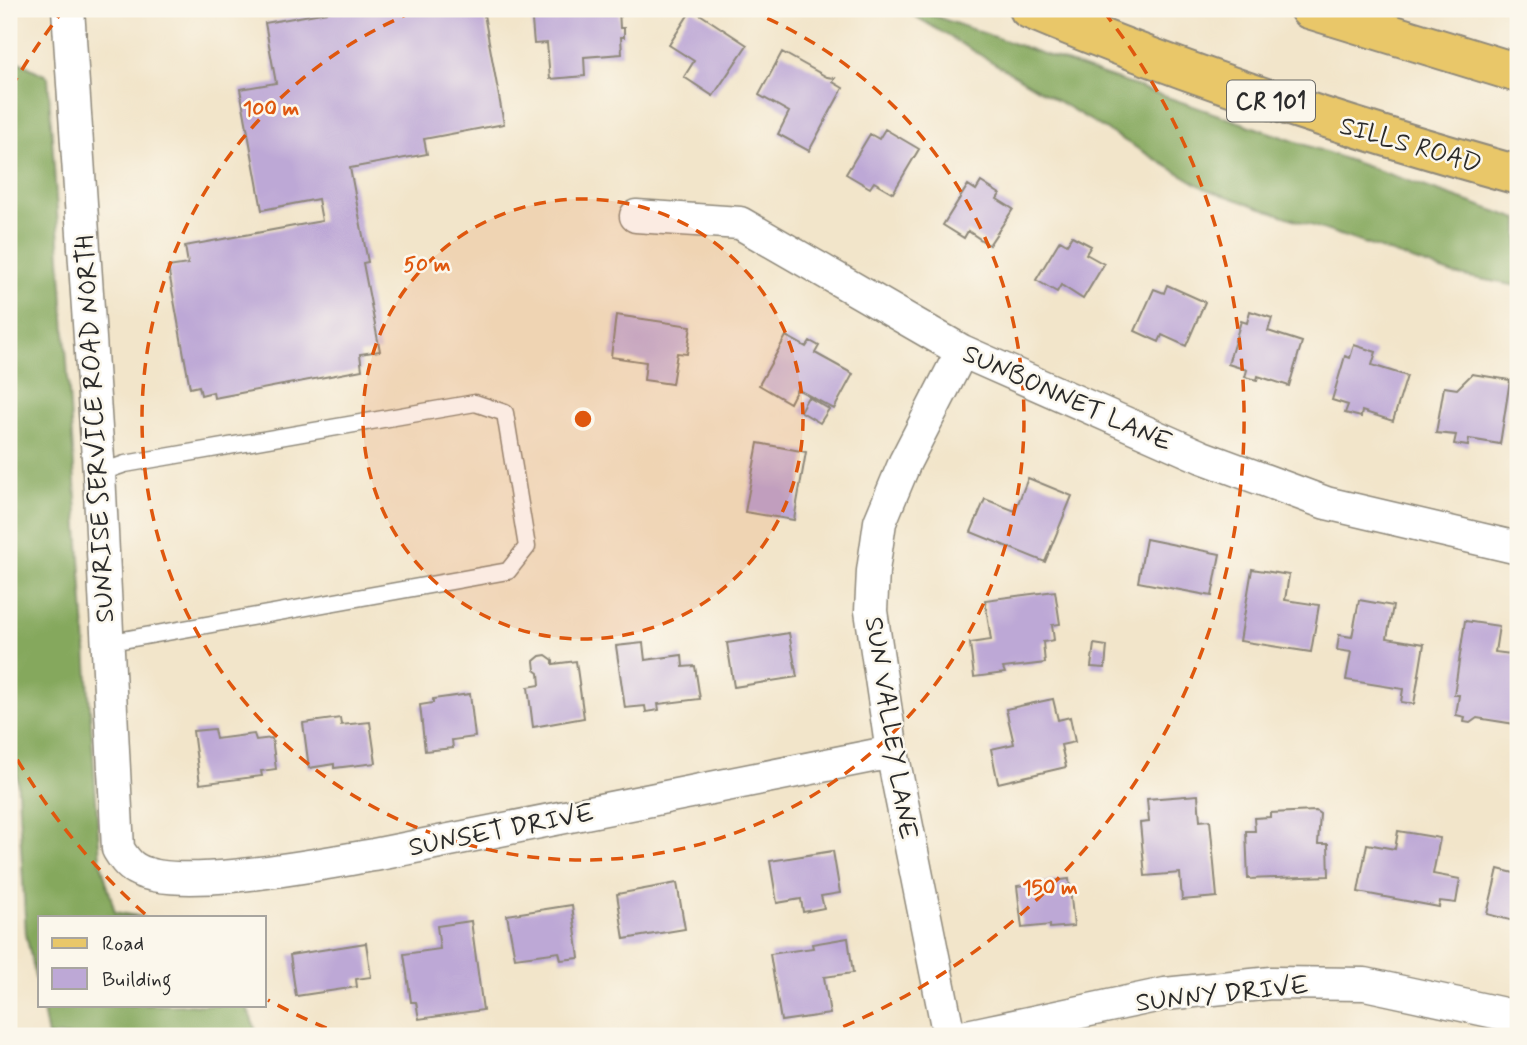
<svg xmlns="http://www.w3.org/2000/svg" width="1527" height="1045" font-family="Mynerve,sans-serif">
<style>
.forest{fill:#85a85d;stroke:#586a44;stroke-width:2}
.building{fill:#bda8d6}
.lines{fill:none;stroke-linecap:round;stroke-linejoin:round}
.service-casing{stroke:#8e887a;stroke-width:19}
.minor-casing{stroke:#8e887a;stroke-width:35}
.primary-casing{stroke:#8e887a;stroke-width:42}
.service{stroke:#fff;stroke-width:16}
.minor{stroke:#fff;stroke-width:32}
.primary{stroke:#e9c769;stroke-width:38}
.ring{fill:none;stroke:#df570e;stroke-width:3.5;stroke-dasharray:12 9}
.labels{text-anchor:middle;stroke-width:5;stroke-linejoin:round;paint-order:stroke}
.shield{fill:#fbf7ec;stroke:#696865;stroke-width:2}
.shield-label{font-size:24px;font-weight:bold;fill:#2b2b2b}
.street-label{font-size:26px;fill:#2b2b2b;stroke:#fbf7ec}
.centre{fill:#df570e;stroke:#fbf7ec;stroke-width:3.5}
.ring-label{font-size:21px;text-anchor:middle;font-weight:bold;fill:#df570e;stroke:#fbf7ec;stroke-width:5;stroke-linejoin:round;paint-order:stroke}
</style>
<rect width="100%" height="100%" fill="#fbf7ec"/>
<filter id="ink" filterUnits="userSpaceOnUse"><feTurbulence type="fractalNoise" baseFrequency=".0143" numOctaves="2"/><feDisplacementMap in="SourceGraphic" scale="14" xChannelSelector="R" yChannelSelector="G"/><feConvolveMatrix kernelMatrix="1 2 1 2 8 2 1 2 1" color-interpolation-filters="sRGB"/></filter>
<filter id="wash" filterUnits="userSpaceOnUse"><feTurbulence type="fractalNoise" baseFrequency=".00686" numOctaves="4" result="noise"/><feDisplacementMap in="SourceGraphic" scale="28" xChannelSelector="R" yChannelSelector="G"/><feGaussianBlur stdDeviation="1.57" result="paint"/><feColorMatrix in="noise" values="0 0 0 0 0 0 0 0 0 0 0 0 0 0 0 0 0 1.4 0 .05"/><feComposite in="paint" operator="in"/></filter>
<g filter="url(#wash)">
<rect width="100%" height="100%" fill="#f2e5ca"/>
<path class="forest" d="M903,9H914L1518,219V286L1453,274L1206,189Z
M17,61L48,77L100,859L115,912L143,917H40V999L26,934L16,756L9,739V69Z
M42,1005H246L258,1036H48Z"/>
<g id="blocks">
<path class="building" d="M344,9H483L504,124L424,139L427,154L350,168L368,262L363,263L380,351L360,354L362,370L214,398L213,392L201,395L199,386L190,388L168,267L188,264L185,246L322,221L318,199L262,210L240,89L276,83L265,23Z
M531,9H619L620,28H624V37H621L622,54L584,57L585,76L550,79L547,43L534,44Z
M692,9L747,45L713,96L684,77L694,61L669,45Z
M782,52L827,77L835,78L833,82L843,88L809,151L778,134L789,112L759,95Z
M885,129L919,149L893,193L874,182L870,188L846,174L870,134L879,139Z
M981,182L1000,194L997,199L1013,209L989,245L968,231L964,238L943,225L968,185L976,190Z
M1072,236L1091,246L1086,254L1104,264L1083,299L1061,285L1057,292L1036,280L1060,240L1067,244Z
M1167,285L1205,302L1186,346L1162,335L1159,342L1135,331L1154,289L1164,293Z
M1250,311L1272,318L1268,331L1302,342L1289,386L1258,376L1257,380L1245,377L1247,370L1228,364L1241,321L1247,323Z
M616,315L691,326L687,354L677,353L672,384L644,380L646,362L611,357Z
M786,336L806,347L810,341L819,346L815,353L853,374L834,409L797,389L790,403L759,385Z
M1354,345L1376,352L1372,365L1407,376L1393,421L1362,411L1361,417L1345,413L1348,405L1332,400L1345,356L1350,358Z
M1472,374L1510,380L1500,444L1469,439L1468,446L1454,444L1456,435L1436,433L1444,387L1457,389Z
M808,397L829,409L820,423L800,411Z
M758,443L806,452L794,520L745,512Z
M1028,478L1072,496L1045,562L971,532L985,499L1015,511Z
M1146,539L1220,554L1212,596L1138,582Z
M1252,569L1289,575L1285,600L1319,605L1311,652L1240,641Z
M1055,591L1060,624L1052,625L1054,640L1043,642L1045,663L1003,668L1005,673L974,677L970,643L991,640L985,600Z
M1359,600L1393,606L1387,638L1424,644L1414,704L1401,702L1403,689L1346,680L1351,652L1337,650L1339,635L1352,637Z
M1465,621L1499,626L1495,652L1518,655V705L1515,724L1477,718L1470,723L1464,722L1465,717L1456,715L1459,695H1454Z
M789,633L797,677L734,687L727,643Z
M643,643L645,660L682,655L683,667L695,666L700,699L658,704L659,710L646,712L645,706L625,708L616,646Z
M1094,644L1107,646L1105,668L1091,667Z
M546,655L553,660V664L576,661L584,718L533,727L528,687L540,685L539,673L535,670L534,661L540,656Z
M470,694L475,737L452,740L453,748L425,751L420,705L433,703V699Z
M1053,699L1058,720L1070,717L1075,742L1061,745L1066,767L998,783L991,749L1014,744L1006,709Z
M340,718L341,725L370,722L376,763L334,768V764L309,768L303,723Z
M214,729L216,739L254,734L256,740L272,738L276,769L261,771L262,776L200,784L193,731Z
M1198,795L1200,821L1210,820L1217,897L1182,900L1180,873L1145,876L1140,823L1149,822L1147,799Z
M1316,811L1320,814L1318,844H1328L1329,876L1248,879L1246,831H1255L1254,818L1270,817V813Z
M1398,831L1440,838L1433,874L1460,879L1456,903L1440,901L1439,907L1358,892L1367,844L1395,849Z
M833,851L840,893L821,896L824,908L803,912L801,899L777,903L770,861Z
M1498,869L1518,874V918L1515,917L1514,921L1487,914Z
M1069,879L1074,926L1050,928V925L1022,928L1017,886Z
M677,883L685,929L624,939L617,894Z
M572,905L579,958L561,960L559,952L515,958L507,915Z
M471,921L483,1010L419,1019L416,1002H411L404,954L440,949L437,926Z
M848,938L853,973L824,977L830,1014L781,1021L770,954L813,948L812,944Z
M366,943L371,977L356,979L357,987L296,996L290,955Z"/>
</g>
</g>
<g filter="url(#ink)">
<use href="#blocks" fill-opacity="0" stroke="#8e887a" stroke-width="2"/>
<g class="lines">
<g class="service-casing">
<path id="service" d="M99,473L125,464L475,403L505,413L527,547L508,571L106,643"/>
</g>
<g class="minor-casing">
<path id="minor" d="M68,9L99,473L118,849C123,857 128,865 136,869C177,893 324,863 374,855L892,752
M636,216L740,223L962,351L1202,457L1326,503L1518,548
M949,1036L892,752L871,611L873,571L880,522L905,462L962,351
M967,1036L1165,994L1271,983L1365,984L1518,1017"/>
</g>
<g class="primary-casing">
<path id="primary" d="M1029,9C1188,76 1352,129 1518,175
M1309,9L1518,73"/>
</g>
<use href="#service" class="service"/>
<use href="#minor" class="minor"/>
<use href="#primary" class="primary"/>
</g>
</g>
<circle cx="583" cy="419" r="220" fill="#df570e" fill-opacity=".12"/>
<g class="ring">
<circle cx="583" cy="419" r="220"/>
<path d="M748 10A441 441 0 1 1 418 10"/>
<path d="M346 1036A661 661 0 0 1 268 1000M145 914A661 661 0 0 1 11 749M11 88A661 661 0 0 1 62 12M1104 12A661 661 0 0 1 820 1036"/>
</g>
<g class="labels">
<rect class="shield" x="1227" y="80.5" width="88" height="41" rx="5"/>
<g class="shield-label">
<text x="1271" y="109">CR 101</text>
</g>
<g class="street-label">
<text transform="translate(1411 144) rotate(16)" y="9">SILLS ROAD</text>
<text transform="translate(1068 397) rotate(24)" y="9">SUNBONNET LANE</text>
<text transform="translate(94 429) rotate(-93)" y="9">SUNRISE SERVICE ROAD NORTH</text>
<text transform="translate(892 728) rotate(81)" y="9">SUN VALLEY LANE</text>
<text transform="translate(501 829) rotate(-11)" y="9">SUNSET DRIVE</text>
<text transform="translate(1222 993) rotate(-6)" y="9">SUNNY DRIVE</text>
</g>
</g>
<circle cx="583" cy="419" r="10" class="centre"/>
<g class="ring-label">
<text x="271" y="115">100 m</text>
<text x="427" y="271">50 m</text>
<text x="1050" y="894">150 m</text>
</g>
<rect width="1527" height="1045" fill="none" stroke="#fbf7ec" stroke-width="35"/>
<rect x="38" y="916" width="228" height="91" fill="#fbf7ec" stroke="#a8a59f" stroke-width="2"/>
<rect x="52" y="938" width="35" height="10" fill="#e9c769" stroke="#a8a59f" stroke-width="2"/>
<text x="102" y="950" font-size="21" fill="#2b2b2b">Road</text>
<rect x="52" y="968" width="35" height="21" fill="#bda8d6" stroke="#a8a59f" stroke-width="2"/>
<text x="102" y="986" font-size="21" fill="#2b2b2b">Building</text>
</svg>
